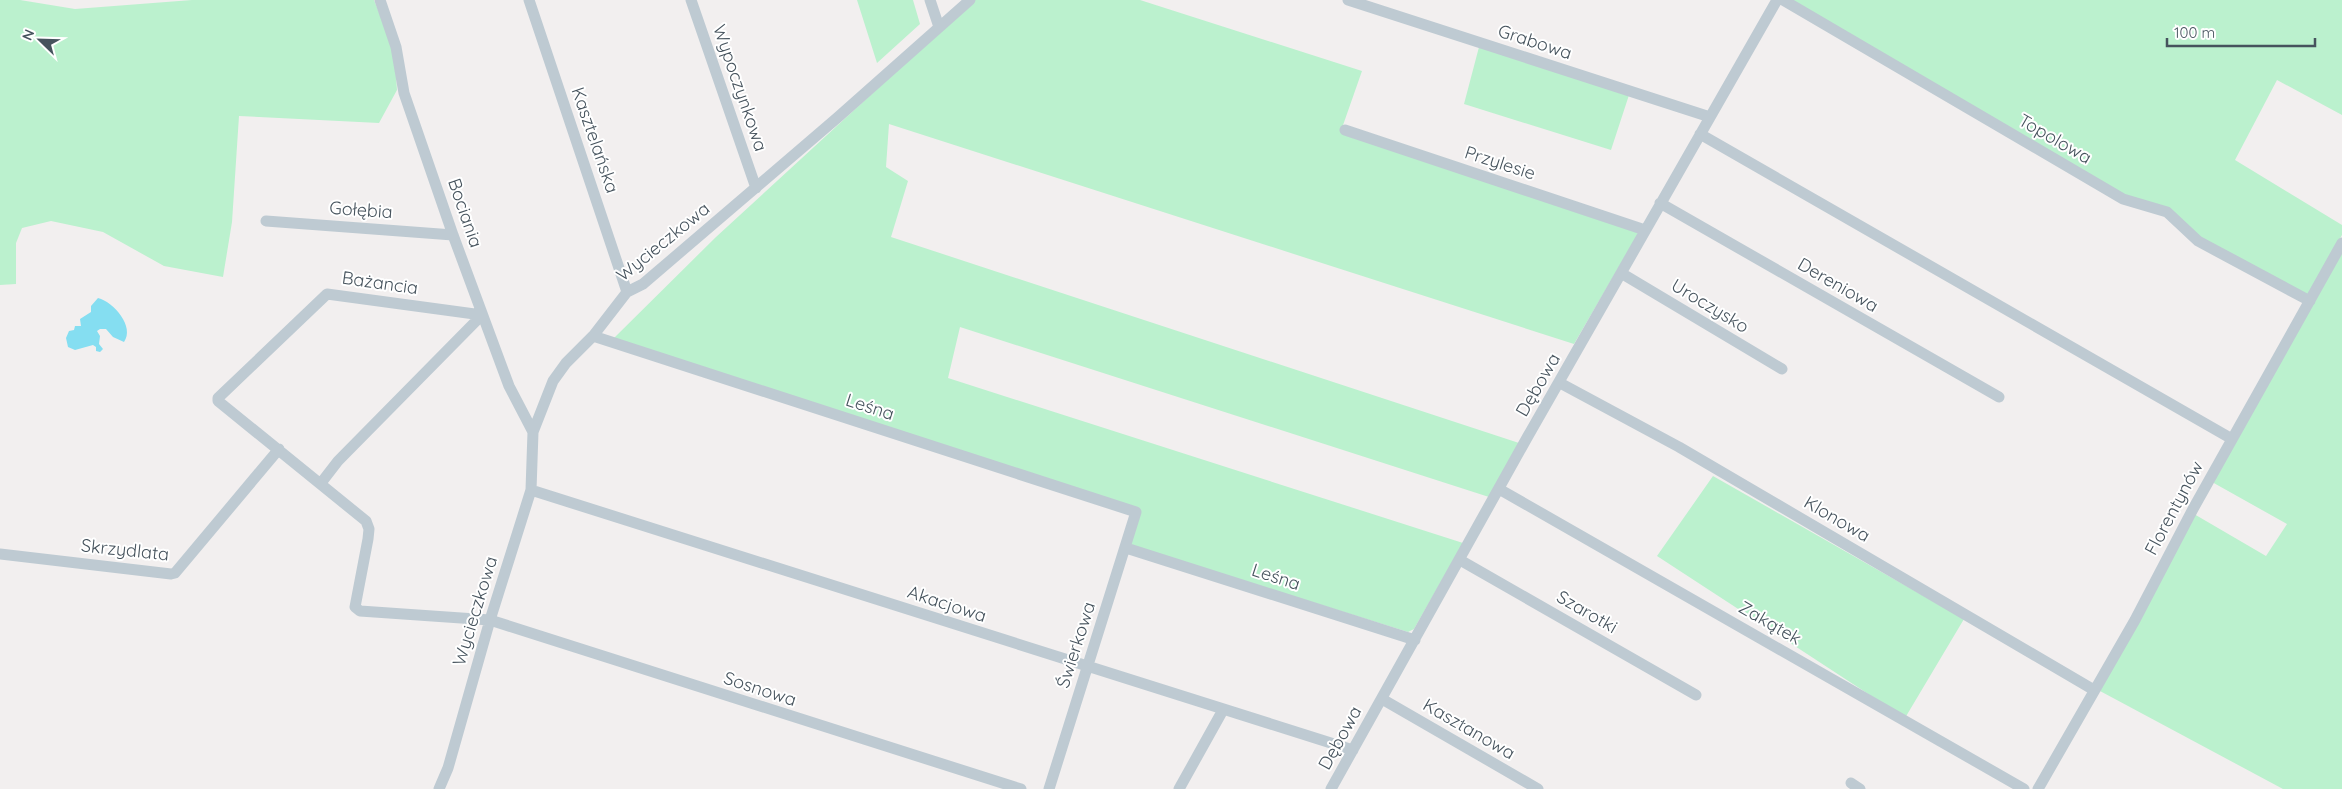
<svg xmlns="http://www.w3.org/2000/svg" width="2342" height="789" font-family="Quicksand,sans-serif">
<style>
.green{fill:#bbf1ce}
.water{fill:#85def1}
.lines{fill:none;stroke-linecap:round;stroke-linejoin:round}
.minor{stroke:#becad2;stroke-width:11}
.labels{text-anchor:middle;stroke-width:4;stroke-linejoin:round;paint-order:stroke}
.street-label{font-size:18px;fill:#46535d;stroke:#fff}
</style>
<rect width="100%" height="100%" fill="#f2efef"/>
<path class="green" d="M0,0H20L75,9L192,0H374L394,50L397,90L379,123L239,116L232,222L223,277L164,266L103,232L51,221L22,228L16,243V284L0,285Z
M857,0H913L920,24L877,63Z
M974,0H1140L1362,71L1342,128L1637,230L1638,234L1574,344L889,124L886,167L908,181L891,237L1519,443L1489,497L960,327L948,378L1463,543L1414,629L1408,632L1128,545L1139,510L614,338L716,237Z
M1785,0H2342V115L2277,80L2235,160L2342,225V235L2308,296L2200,238L2168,210L2124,195Z
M1479,47L1629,95L1611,150L1464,104Z
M2342,253V789H2283L2100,691L2194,514L2266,556L2287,524L2212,482Z
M1713,476L1964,619L1905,718L1657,556Z"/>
<path class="water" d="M98,298C114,302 135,327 124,342L113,337L106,329H100L97,331L100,336L99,344L103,349L100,352L96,351V347L93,345L75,350L68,347L66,338L69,331L74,330L75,326H81L80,319L91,312V306Z"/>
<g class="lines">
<path class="minor" d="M380,0L396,47L404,93L453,235L509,386L533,432
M529,0L627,292
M691,0L756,188
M930,0L939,27
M1348,0L1710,117
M1783,0L2123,199L2167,212L2198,241L2310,301
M1345,130L1645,230
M1700,134L2232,439
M1660,203L1999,397
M266,221L453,235
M1621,273L1782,369
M593,336L1136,512L1049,789
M1560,383L1679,447L2094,690
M321,483L338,461L482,315L327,294L218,398V401L366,521L369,529L368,539L355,607L360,611L490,620L1021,789
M1499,489L2024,789
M531,490L1353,750
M1126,548L1415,640
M0,554L171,574L175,573L279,449
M1460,560L1696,695
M1382,699L1538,789
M1851,783L1860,789
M439,789L448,768L490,620L531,490L533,432L553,381L566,363L593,336L627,292L643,284L837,118L970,0
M1179,789L1223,710
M1331,789L1528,436L1777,0
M2038,789L2135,620L2193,509L2342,243"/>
</g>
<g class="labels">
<g class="street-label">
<text transform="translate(1535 42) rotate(18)" y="6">Grabowa</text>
<text transform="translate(740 88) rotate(71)" y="6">Wypoczynkowa</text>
<text transform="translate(2055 139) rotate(30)" y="6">Topolowa</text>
<text transform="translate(595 140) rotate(71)" y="6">Kasztelańska</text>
<text transform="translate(1500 163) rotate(18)" y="6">Przylesie</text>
<text transform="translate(361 210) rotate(4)" y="6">Gołębia</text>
<text transform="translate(465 213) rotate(71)" y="6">Bociania</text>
<text transform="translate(663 242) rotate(-39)" y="6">Wycieczkowa</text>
<text transform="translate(380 283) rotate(8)" y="6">Bażancia</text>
<text transform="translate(1838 285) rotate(30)" y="6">Dereniowa</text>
<text transform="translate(1710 306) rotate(31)" y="6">Uroczysko</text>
<text transform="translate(1538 385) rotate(-60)" y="6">Dębowa</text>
<text transform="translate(870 407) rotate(18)" y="6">Leśna</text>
<text transform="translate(2174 508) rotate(-62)" y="6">Florentynów</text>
<text transform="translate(1837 519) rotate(30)" y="6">Klonowa</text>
<text transform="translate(125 550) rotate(6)" y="6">Skrzydlata</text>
<text transform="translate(1276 577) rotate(18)" y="6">Leśna</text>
<text transform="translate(947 604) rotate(18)" y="6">Akacjowa</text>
<text transform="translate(475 611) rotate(-73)" y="6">Wycieczkowa</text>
<text transform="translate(1587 612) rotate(30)" y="6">Szarotki</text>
<text transform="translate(1770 623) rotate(30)" y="6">Zakątek</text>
<text transform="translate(1076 645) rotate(-72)" y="6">Świerkowa</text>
<text transform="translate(760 689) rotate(18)" y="6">Sosnowa</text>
<text transform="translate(1469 729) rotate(30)" y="6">Kasztanowa</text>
<text transform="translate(1340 738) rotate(-61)" y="6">Dębowa</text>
</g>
</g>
<g transform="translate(40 40) rotate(293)" stroke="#ffffff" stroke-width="4" paint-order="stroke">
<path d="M0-4L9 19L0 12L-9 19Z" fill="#46535d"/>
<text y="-8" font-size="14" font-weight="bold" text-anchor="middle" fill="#46535d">N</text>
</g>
<path d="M2167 38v8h148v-8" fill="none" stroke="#46535d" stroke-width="2.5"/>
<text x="2174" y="38" font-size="15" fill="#46535d" stroke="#ffffff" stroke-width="4" paint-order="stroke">100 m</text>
</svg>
